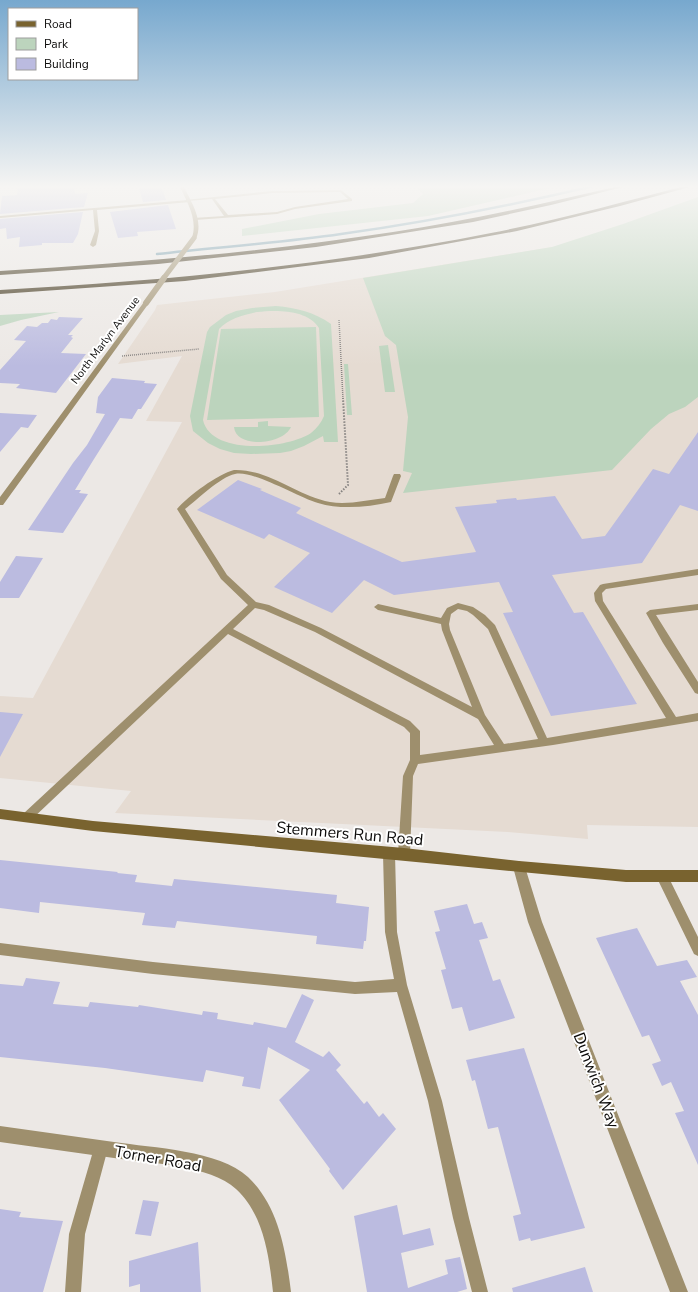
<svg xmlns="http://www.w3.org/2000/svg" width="698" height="1292" font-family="'Nunito Sans',sans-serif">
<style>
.built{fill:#e5dbd2}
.green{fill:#bcd4bd;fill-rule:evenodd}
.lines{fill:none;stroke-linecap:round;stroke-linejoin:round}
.stream{stroke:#6e97a8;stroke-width:2.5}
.building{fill:#bbbbe0}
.path-far1{stroke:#878482;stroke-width:1.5;stroke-dasharray:1 1;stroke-linecap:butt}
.path{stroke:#878482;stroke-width:2;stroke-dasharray:1.5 1.5;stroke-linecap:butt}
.service{fill:#9e8f6d;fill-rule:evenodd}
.minor{fill:#9e8f6d;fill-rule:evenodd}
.tertiary{fill:#9e8f6d;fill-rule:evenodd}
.secondary{fill:#79632f;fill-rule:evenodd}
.motorway{fill:#3b2f14;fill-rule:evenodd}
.tertiary-bridge-far1{stroke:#9e8f6d;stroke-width:5}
.tertiary-bridge{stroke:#9e8f6d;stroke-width:6}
.labels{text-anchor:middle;stroke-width:4;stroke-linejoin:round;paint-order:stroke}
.far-street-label{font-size:11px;fill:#0c0b0a;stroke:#fff}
.near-street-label{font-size:16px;fill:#0c0b0a;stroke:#fff}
</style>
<rect width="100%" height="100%" fill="#ece8e5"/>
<path class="built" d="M552,247L698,258V827L587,825L588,839L508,832L115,813L131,791L0,778V696L33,698L182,422L146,421L182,356L118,364L155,310L157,305L275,292Z"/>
<path class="green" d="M414,185H564L428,216L242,236V229L319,214L413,203L423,194Z
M698,197V397L685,407L669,414L651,429L612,470L403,493L412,473L403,471L408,417L396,345L385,336L363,278L552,247L623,224Z
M276,306C297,308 314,312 331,324L338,442H324L323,436L304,446L291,451L280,453L251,454L234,453L220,449L208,443L193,431L190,416L207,332L210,327L226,315L236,311L252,308ZM257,312C276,310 307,309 319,328L324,416C321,423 317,428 311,433C287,449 211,456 203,420L219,329C228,319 243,315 257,312Z
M59,312L21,320L0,326V315Z
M316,327L319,417L207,420L221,329Z
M388,345L395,392H385L379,346Z
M344,364H348L352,415H347Z
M268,421V426L291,427C283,445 236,449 234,427H258V422Z"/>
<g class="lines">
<path class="stream" d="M157,254C218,247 280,243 341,234C428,222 513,205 598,185"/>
</g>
<path class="building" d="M18,185H74L75,194L88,193L84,207L0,214L2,196L17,195Z
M138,185H161L166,200L143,202Z
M168,205L176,229L137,232L138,236L118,238L110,212Z
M83,212L78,234L73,243H42V245L19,247L20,237L7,239L6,228L0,229V219Z
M59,317L83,318L68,335H73L71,337L73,338L61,353L86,354L56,393L16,388L20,384L0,383V370L26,341L14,340L27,326L37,327L42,323H48L51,319L57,320Z
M112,378L145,381L144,383L157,384L141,409H138L132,419L120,418L94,459L75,490H81L79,493L88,494L63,533L28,530L73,463L87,445L105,414L96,413L98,397Z
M0,413L37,415L28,428L21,427L0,452Z
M698,432V511L680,505L642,563L552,575L574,613L583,612L637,704L551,716L503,613L513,612L499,582L394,595L364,580L332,613L274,587L310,553L269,534L264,539L197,510L238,480L262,489L260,490L301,508L296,513L402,562L476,552L455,507L497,503L496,500L516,498L517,500L555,496L582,539L605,536L653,469L669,474Z
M16,556L43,558L19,598H0V582Z
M0,712L23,714L0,757Z
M0,860L118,872L117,873L137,875L135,882L172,886L174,879L337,895L336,903L369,907L366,941H364L363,949L316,944L317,936L177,921L175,928L142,925L145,913L40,902L39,913L0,908Z
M467,904L474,924L482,922L488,938L479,940L493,981L500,979L515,1018L469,1031L462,1007L452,1009L441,970L446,969L435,932L440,931L434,911Z
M637,928L657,966L687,960L697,977L680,981L698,1015V1165L675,1113L684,1111L671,1082L662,1086L652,1064L661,1061L649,1035L642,1037L596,938Z
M26,978L60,982L53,1004L88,1007L90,1002L138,1007L139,1005L202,1015L203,1011L218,1013L217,1019L253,1025L254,1022L286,1028L302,994L314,1000L295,1042L323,1057L329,1051L341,1065L336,1070L364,1104L367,1101L379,1117L383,1113L396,1129L343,1190L329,1171L330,1169L279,1100L310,1070L268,1047L260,1089L242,1086L244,1077L206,1070L203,1082L105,1068L0,1057V984L23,986Z
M524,1048L585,1228L531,1241L530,1238L519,1241L513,1216L521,1214L498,1127L488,1129L475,1080L472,1081L466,1060Z
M143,1200L159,1202L151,1236L135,1234Z
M397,1205L403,1235L430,1228L434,1245L401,1253L408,1288L448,1274L445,1260L460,1257L467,1289L457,1292H367L354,1216Z
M0,1209L21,1212L19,1217L63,1221L43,1292H0Z
M198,1242L201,1292H140V1284L129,1287V1261Z
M585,1267L593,1292H513L512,1288Z"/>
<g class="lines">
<path class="path-far1" d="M339,320L343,399
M122,356L199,349"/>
<path class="path" d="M339,494L348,485L343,398"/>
<path class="service" d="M341,190L352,199V201L295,209L277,214L195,220L193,218L224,216L212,199L187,201L185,200L272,191ZM340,192L348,199L295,207L277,212L228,215L215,199L272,193Z
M234,470C269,469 297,496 330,502C348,505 367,500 385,498L393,476L394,474H400L401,476L391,502C368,507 341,510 318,503C297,497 254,470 235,474C220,477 197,500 185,509L227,575L256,602L269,605L321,628L472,707L442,630L441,624L378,610L374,607L378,604L441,618L447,608L458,603L473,607L485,615L495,625L547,738L666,718L595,601L594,593L600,585L603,584L698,569V575L606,589L602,593L603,601L676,717L698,713V721L553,745L418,764L413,776L410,854L408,858L404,859L400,858L398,854L403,776L410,760V733L404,727L228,634L31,820L27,822L23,820L22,817L23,814L248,605L221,579L177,509C188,496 218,474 234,470ZM255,608L264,610L315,632L478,719L494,745L420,755V731L410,721L233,629ZM458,609L467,611L473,615L488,629L538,739L504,744L485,715L450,630L449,624L451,614Z
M698,604V610L656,615L698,682V694L695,693L663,643L646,613L650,610Z
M389,849L393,850L395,854L397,932L407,985L442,1101L469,1218L488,1292H472L453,1218L428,1101L397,992L355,994L153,974L0,955V943L153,962L355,982L394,979L385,932L383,854L385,850Z
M662,871L666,872L698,937V956L694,954L656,876L658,872Z
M101,1141L106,1143L108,1148L85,1234L81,1292H65L69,1234L94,1148L96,1143Z"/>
<path class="minor" d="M188,200L190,202L97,210L99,231L96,245L93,247L90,245L95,231L93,210L0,218V216Z
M519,861L523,863L525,867L542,922L688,1292H670L528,922L513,867L515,863Z
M0,1126C38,1131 76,1137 114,1142C153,1148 219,1150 248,1177C279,1206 286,1252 291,1292H273C269,1256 264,1215 236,1189C211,1165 148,1163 114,1158C76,1153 38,1147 0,1142Z"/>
<path class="tertiary" d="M179,185H183C191,202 204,220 196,239L192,238C198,219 187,202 179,185Z
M144,302L149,303L3,505H0V497Z"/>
<path class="secondary" d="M0,809L93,821L404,848L519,861L626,870H698V882H626L93,831L0,819Z"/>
<path class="motorway" d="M623,185H631L551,205L473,222L316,247L158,264L0,275V271C132,263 263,252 393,232C471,220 547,203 623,185Z
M689,185H697L620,206L517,231L369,258L185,281L0,294V290C165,281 329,265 491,233C558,220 623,202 689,185Z"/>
<path class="tertiary-bridge-far1" d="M163,279L194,238"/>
<path class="tertiary-bridge" d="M146,303L164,278"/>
</g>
<linearGradient id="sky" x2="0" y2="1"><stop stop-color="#77a8ce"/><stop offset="0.51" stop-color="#f6f5f3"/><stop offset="1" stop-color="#f6f5f3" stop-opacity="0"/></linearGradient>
<rect width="698" height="366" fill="url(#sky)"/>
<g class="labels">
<g class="far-street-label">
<text transform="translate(105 340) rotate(-53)" y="4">North Marlyn Avenue</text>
</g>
<g class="near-street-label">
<text transform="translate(350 833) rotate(5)" y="6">Stemmers Run Road</text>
<text transform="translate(597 1080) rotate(69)" y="6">Dunwich Way</text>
<text transform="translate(158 1158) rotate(10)" y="6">Torner Road</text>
</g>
</g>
<rect x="8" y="8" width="130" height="72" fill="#ffffff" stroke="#9e9d9d"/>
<rect x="16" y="21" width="20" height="6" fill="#79632f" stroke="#9e9d9d"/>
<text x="44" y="28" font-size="12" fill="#0c0b0a">Road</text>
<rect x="16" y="38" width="20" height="12" fill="#bcd4bd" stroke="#9e9d9d"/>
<text x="44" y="48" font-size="12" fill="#0c0b0a">Park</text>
<rect x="16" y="58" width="20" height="12" fill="#bbbbe0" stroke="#9e9d9d"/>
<text x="44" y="68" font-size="12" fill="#0c0b0a">Building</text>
</svg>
